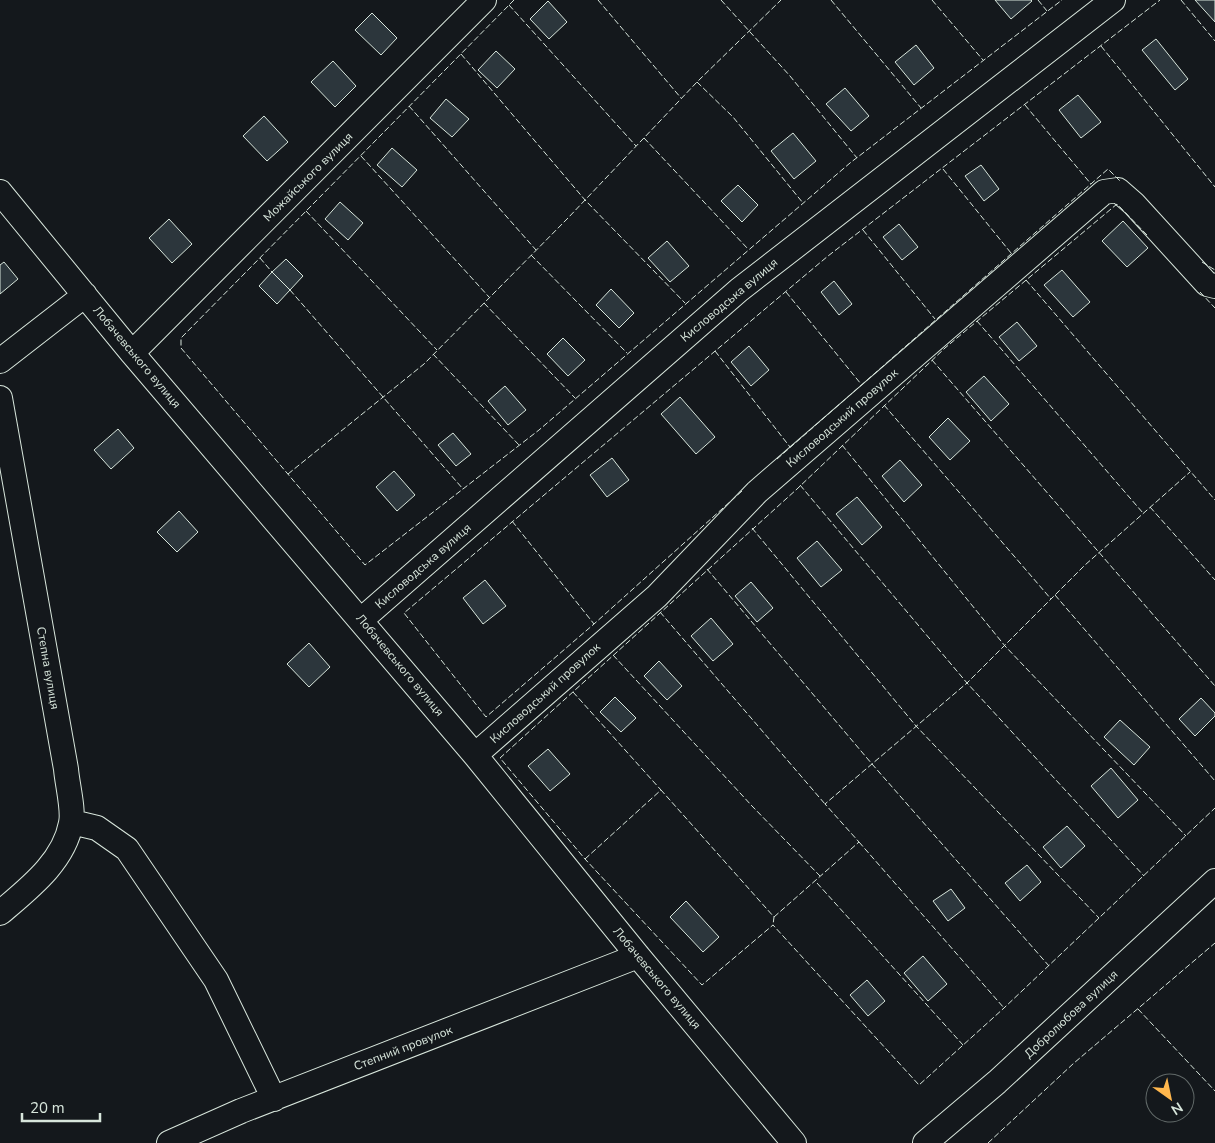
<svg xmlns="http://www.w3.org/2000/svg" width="1215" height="1143" font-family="'Nunito Sans',sans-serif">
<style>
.building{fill:#2c363c;stroke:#d8e6dc}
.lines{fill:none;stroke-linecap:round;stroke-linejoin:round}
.minor-casing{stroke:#d8e6dc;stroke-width:26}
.minor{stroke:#14181c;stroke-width:24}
.fence{stroke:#d8e6dc;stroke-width:1;stroke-dasharray:6 2.5;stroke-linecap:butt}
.labels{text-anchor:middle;stroke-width:4;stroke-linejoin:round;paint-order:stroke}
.street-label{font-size:12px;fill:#d8e6dc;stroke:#14181c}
</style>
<rect width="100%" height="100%" fill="#14181c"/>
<path class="building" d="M995,0H1031L1032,1L1011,19Z
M1195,0H1215V22Z
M548,1L567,22L549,39L530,19Z
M372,13L397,38L381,55L355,30Z
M1156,39L1188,79L1175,90L1142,50Z
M916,45L934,68L914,85L895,62Z
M496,51L515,69L497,88L478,70Z
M333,61L356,86L335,107L311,82Z
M845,88L869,116L851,131L826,104Z
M1078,95L1101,122L1081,138L1059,110Z
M446,99L469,119L452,137L430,118Z
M264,116L288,142L267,161L243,136Z
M793,133L816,161L794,179L771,151Z
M392,148L417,170L402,187L377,165Z
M981,165L999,189L984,201L965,176Z
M738,185L758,205L742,222L721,201Z
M340,202L363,223L348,240L325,219Z
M169,219L192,244L172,263L149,238Z
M1123,221L1148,248L1127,267L1102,241Z
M899,224L918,247L902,260L883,237Z
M667,241L689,266L670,282L648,258Z
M286,259L303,276L290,290L272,272Z
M4,262L18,279L0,294V265Z
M1062,270L1090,302L1073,317L1044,285Z
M272,272L290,290L277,304L259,286Z
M834,281L852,304L839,315L821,292Z
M611,289L634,313L619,328L596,305Z
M1017,322L1037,346L1019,361L999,337Z
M563,338L585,360L568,376L547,354Z
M749,346L769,370L751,386L731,362Z
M984,376L1009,404L991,421L966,392Z
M505,386L526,410L508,425L488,401Z
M680,397L715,437L696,454L661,414Z
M948,418L970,441L950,460L929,437Z
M118,429L134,448L111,469L94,450Z
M453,433L471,454L456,466L438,445Z
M612,458L629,480L607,497L590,475Z
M900,460L922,485L904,502L882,476Z
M394,471L415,495L397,511L376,487Z
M857,497L882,527L862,545L836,514Z
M179,511L198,532L177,552L157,532Z
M817,541L842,570L821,587L797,558Z
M485,580L506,606L483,624L463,598Z
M751,582L773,608L757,622L735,596Z
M711,618L733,644L713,661L691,636Z
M309,643L330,667L309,687L287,664Z
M659,661L682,686L667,700L644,676Z
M615,697L636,718L621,732L600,712Z
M1201,698L1215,713V716L1195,736L1179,719Z
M1120,720L1150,747L1134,765L1104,737Z
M548,749L570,774L550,791L528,766Z
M1111,768L1138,800L1118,818L1091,786Z
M1067,826L1085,846L1061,868L1043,847Z
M1027,865L1041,882L1020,901L1005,883Z
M951,889L965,908L948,921L933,901Z
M686,901L719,937L703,952L670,917Z
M923,956L947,984L928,1001L904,973Z
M867,980L885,1001L868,1016L850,995Z"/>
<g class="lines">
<g class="minor-casing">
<path id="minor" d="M0,192L132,353L475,755L638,956L794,1143
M132,353L484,0
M0,361L85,295
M0,398L66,769C67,783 74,810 71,823C64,862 28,889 0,913
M361,620L739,290L1113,0
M475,755L657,596L757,492L1104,192L1118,190L1134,204L1207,284L1215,286
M72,822L97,828L127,849L216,980L274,1099
M169,1143L241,1111L638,956
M925,1143L997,1082L1215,881"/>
</g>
<use href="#minor" class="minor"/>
<path class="fence" d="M514,0L181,338V348L365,565L539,430L850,163L1062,0
M598,0L681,98
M721,0L790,76L857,158
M831,0L921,108
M932,0L983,60
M1038,0L1047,11
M1181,0L1215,41
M509,5L636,146
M1101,46L1215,187
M461,54L585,200L685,303
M697,82L733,117L803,203
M1025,105L1091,184
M409,106L536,250
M644,138L748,249
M361,156L489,297
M943,169L1011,253
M306,211L437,350
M863,230L935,319
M1147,235L1117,204L945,348L797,489L500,758L585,859L702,985L773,925L919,1085L1004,1008L1215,808
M531,255L627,353
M260,258L272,272
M1202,262L1215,270
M1026,280L1215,500
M290,290L463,489
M786,292L861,384
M1200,292L1215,308
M484,303L575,398
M977,321L1143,513
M715,351L790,447
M433,354L519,445
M932,360L1215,686
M884,405L1051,599
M842,445L1005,646L1186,836
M777,459L1108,169L1120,181
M288,474L424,364L568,218L697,82L781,0
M800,485L967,683L1144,876
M742,491L594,624L486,717L404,613L828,256L1160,0
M1150,507L1215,580
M512,521L594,624
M752,528L916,726L1099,918
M707,569L872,764L1049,966
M1055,595L1215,781
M660,612L825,804
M613,655L752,806L820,876
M573,692L661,790
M859,842L1004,1008
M585,859L661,790L774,917L773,925
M817,883L963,1045
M774,917L859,842L825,804L967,683L1085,565L1190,472
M1138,1009L1215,1091
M988,1143L1074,1063L1215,943"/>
</g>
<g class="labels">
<g class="street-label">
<text transform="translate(308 177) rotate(-45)" y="4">Можайського вулиця</text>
<text transform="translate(729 300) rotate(-40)" y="4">Кисловодська вулиця</text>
<text transform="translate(137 357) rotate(50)" y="4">Лобачевського вулиця</text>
<text transform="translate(842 418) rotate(-41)" y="4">Кисловодський провулок</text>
<text transform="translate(423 566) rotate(-41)" y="4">Кисловодська вулиця</text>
<text transform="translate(400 665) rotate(50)" y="4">Лобачевського вулиця</text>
<text transform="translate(48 668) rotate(80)" y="4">Степна вулиця</text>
<text transform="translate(545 693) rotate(-42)" y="4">Кисловодський провулок</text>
<text transform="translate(657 978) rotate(50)" y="4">Лобачевського вулиця</text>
<text transform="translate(1071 1014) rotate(-43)" y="4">Добролюбова вулиця</text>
<text transform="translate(403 1048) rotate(-21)" y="4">Степний провулок</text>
</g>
</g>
<g transform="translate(1170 1098) rotate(147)"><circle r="24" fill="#14181c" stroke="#626a69"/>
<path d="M0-4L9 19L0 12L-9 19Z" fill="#ffb74d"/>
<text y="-8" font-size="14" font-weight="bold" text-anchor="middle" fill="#d8e6dc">N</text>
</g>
<path d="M22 1113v8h78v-8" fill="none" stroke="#d8e6dc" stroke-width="2.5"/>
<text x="30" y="1113" font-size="15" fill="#d8e6dc" stroke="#14181c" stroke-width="4" paint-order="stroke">20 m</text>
</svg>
